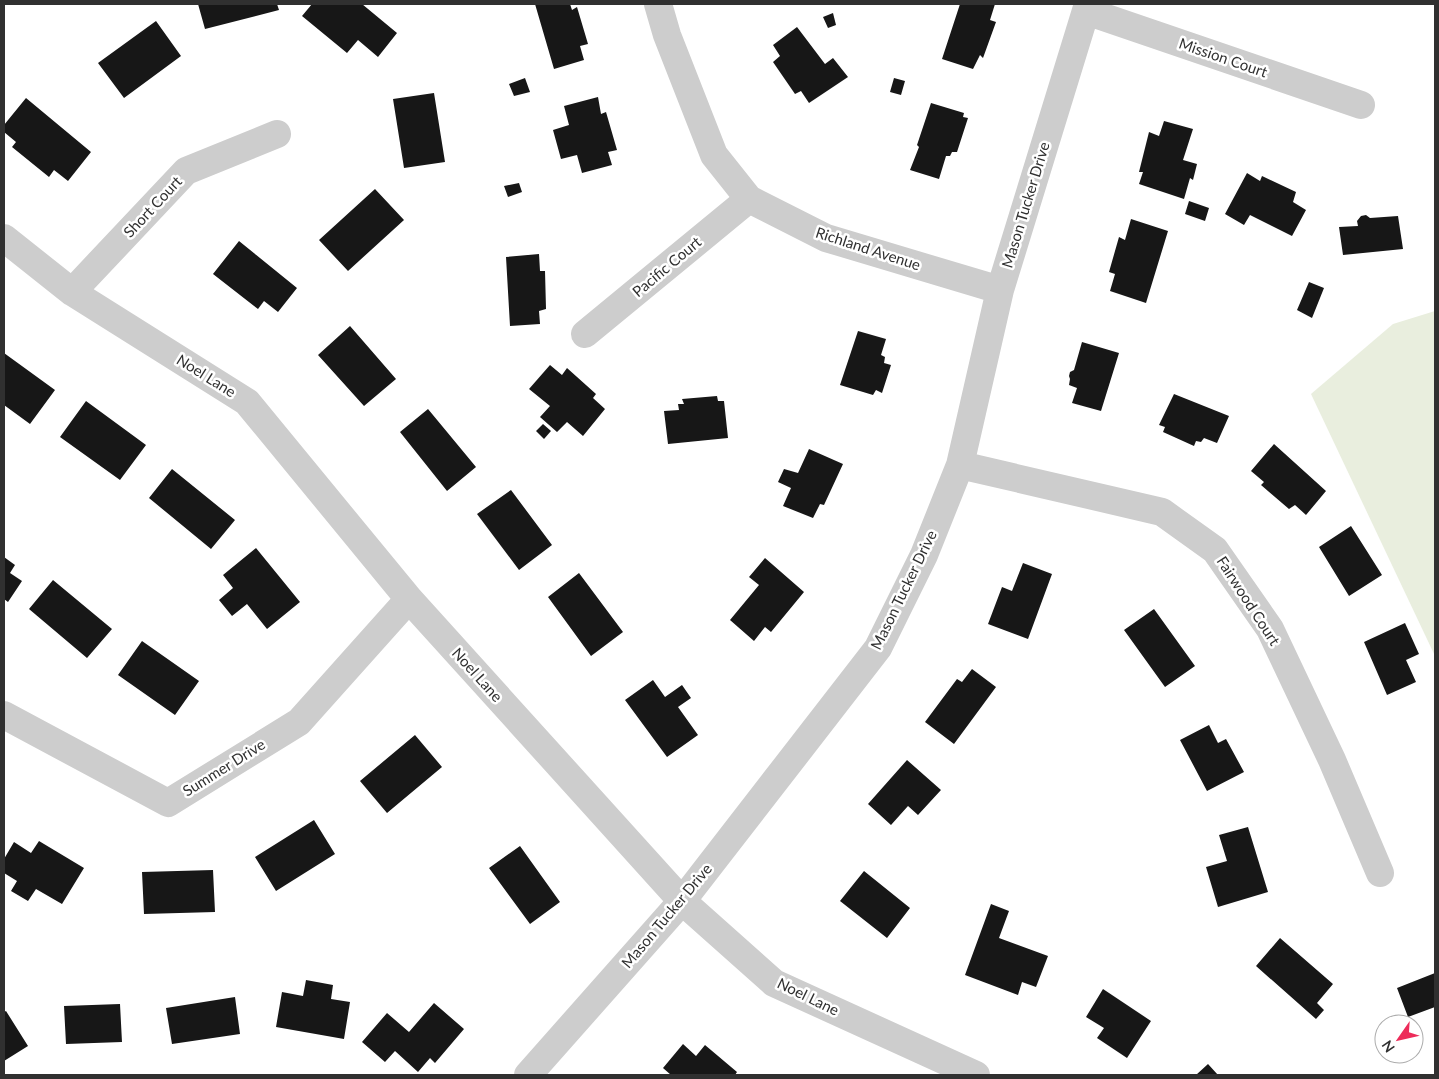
<svg xmlns="http://www.w3.org/2000/svg" width="1439" height="1079" font-family="Lato,sans-serif">
<style>
.green{fill:#e9eede}
.building{fill:#171717}
.lines{fill:none;stroke-linecap:round;stroke-linejoin:round}
.street{stroke:#cdcdcd;stroke-width:28}
.labels{text-anchor:middle;stroke-width:5;stroke-linejoin:round;paint-order:stroke}
.street-label{font-size:15px;fill:#303030;stroke:#fff}
</style>
<rect width="100%" height="100%" fill="#fff"/>
<path class="green" d="M1435,311V656L1311,394L1393,324Z"/>
<path class="building" d="M198,4H277L279,10L205,29Z
M312,4H362L397,33L378,57L358,40L347,53L302,16Z
M535,4H570L572,10L577,7L588,44L580,46L584,60L554,69Z
M960,4H995L990,20L996,22L983,58L980,55L973,69L942,59Z
M833,13L836,25L828,28L823,17Z
M156,21L181,56L124,98L98,63Z
M797,27L825,64L833,58L848,77L809,103L801,91L795,94L773,62L780,56L773,45Z
M525,78L530,92L514,96L509,84Z
M894,78L905,81L901,95L890,92Z
M434,93L445,162L404,168L393,99Z
M598,97L601,114L606,112L617,150L608,152L612,165L582,173L577,155L561,159L553,130L569,125L564,106Z
M26,98L91,152L68,181L54,170L49,177L12,147L16,142L4,132V125Z
M931,103L964,113L963,117L968,118L957,152H952L950,156H946L939,179L910,170L919,147L917,145Z
M1164,121L1193,129L1183,160L1197,164L1193,180L1190,178L1184,199L1139,184L1143,172H1139L1149,132L1159,136Z
M1247,173L1260,181L1262,176L1296,192L1293,202L1306,210L1292,236L1250,215L1244,225L1225,214Z
M519,183L522,192L508,197L504,186Z
M375,189L404,220L348,271L319,240Z
M1189,201L1209,208L1205,221L1185,214Z
M1366,215L1370,218L1398,216L1403,249L1343,255L1339,227L1358,226L1357,221L1361,216Z
M1131,219L1168,231L1146,303L1110,291L1115,274L1109,272L1119,237L1125,240Z
M239,241L297,288L278,312L264,301L258,309L213,274Z
M539,254L540,271H545L546,309L539,311L540,324L510,326L506,257Z
M1309,282L1324,288L1312,318L1297,310Z
M350,326L396,379L364,406L318,355Z
M858,331L886,339L881,355L885,357L884,363L891,365L882,393L876,390L873,395L840,385Z
M1082,342L1119,353L1101,411L1072,403L1077,388L1069,385L1070,379L1069,376L1070,372L1074,370Z
M4,353L55,390L30,424L4,405Z
M550,365L562,375L567,368L596,394L593,398L605,409L583,436L567,422L557,432L540,417L550,406L529,389Z
M1174,394L1229,416L1217,443L1204,438L1201,442L1196,441L1194,446L1163,432L1165,427L1159,425Z
M717,396L718,401H724L728,438L668,444L664,411L679,410L678,404H684L682,399Z
M86,401L146,445L120,480L60,437Z
M428,409L476,467L447,491L400,432Z
M543,424L551,431L544,439L536,431Z
M1274,444L1326,491L1306,515L1295,505L1289,509L1261,485L1264,482L1251,471Z
M809,449L843,464L824,505L820,504L813,518L783,506L791,488L778,482L784,469L798,473Z
M172,469L235,520L211,549L149,498Z
M511,490L552,545L519,570L477,514Z
M1351,526L1382,575L1349,596L1319,547Z
M256,548L300,602L267,629L247,604L232,616L219,600L233,588L223,575Z
M4,557L15,565L10,573L22,581L8,602L4,599Z
M765,558L804,592L771,632L765,627L754,641L730,620L759,585L749,577Z
M1023,563L1052,574L1028,639L988,624L1002,587L1012,591Z
M579,573L623,632L591,656L548,597Z
M53,580L112,629L87,658L29,609Z
M1154,609L1195,666L1165,687L1124,630Z
M1405,623L1419,654L1406,660L1416,682L1387,695L1364,642Z
M142,641L199,681L175,715L118,675Z
M972,669L996,687L954,744L925,722L957,679L962,682Z
M653,680L665,697L682,685L691,698L678,707L698,735L667,757L625,700Z
M1209,725L1218,743L1226,739L1244,772L1207,791L1180,740Z
M415,735L442,767L387,813L360,781Z
M907,760L941,790L918,815L908,806L891,825L868,804Z
M314,820L335,854L276,891L255,857Z
M1248,827L1268,892L1218,907L1206,867L1227,861L1219,835Z
M39,841L84,868L62,904L36,889L28,901L11,891L17,881L4,873V859L14,842L31,853Z
M520,846L560,902L530,924L489,868Z
M213,870L215,912L144,914L142,872Z
M864,871L910,908L887,938L840,901Z
M991,904L1009,911L999,938L1048,956L1036,987L1022,982L1018,995L965,975Z
M1280,938L1333,984L1317,1003L1324,1010L1316,1019L1256,966Z
M1435,973V1007L1408,1017L1397,988Z
M306,980L333,985L331,999L350,1002L344,1039L276,1027L282,992L303,996Z
M1103,989L1151,1021L1127,1058L1097,1038L1104,1028L1086,1017Z
M235,997L240,1034L172,1044L166,1008Z
M434,1003L464,1029L435,1063L430,1058L418,1072L395,1051L385,1062L362,1042L387,1013L409,1032Z
M120,1004L122,1042L66,1044L64,1006Z
M6,1011L28,1046L4,1061V1012Z
M683,1044L696,1056L705,1045L737,1072L735,1075H671L663,1068Z
M1208,1064L1218,1075H1196Z"/>
<g class="lines">
<path class="street" d="M658,4L667,35L714,155L749,199L826,238L1000,290
M1086,11L1361,105
M4,238L72,292L247,402L409,599L682,901L774,983L976,1075
M72,292L186,171L277,134
M585,334L749,199
M960,465L1162,512L1215,550L1270,629L1332,760L1380,873
M4,715L168,803L299,722L409,599
M528,1075L682,901L878,648L924,555L960,465L1000,290L1088,4"/>
</g>
<g class="labels">
<g class="street-label">
<text transform="translate(1223 58) rotate(19)" y="5">Mission Court</text>
<text transform="translate(1026 205) rotate(-73)" y="5">Mason Tucker Drive</text>
<text transform="translate(153 207) rotate(-47)" y="5">Short Court</text>
<text transform="translate(868 249) rotate(18)" y="5">Richland Avenue</text>
<text transform="translate(667 267) rotate(-40)" y="5">Pacific Court</text>
<text transform="translate(206 376) rotate(32)" y="5">Noel Lane</text>
<text transform="translate(904 590) rotate(-64)" y="5">Mason Tucker Drive</text>
<text transform="translate(1248 601) rotate(57)" y="5">Fairwood Court</text>
<text transform="translate(477 675) rotate(48)" y="5">Noel Lane</text>
<text transform="translate(224 768) rotate(-32)" y="5">Summer Drive</text>
<text transform="translate(667 916) rotate(-50)" y="5">Mason Tucker Drive</text>
<text transform="translate(808 997) rotate(26)" y="5">Noel Lane</text>
</g>
</g>
<rect width="1439" height="1079" fill="none" stroke="#303030" stroke-width="10"/>
<g transform="translate(1399 1039) rotate(236)"><circle r="24" fill="#ffffff" stroke="#acacac"/>
<path d="M0-4L9 19L0 12L-9 19Z" fill="#ed2c5a"/>
<text y="-8" font-size="14" font-weight="bold" text-anchor="middle" fill="#303030">N</text>
</g>
</svg>
